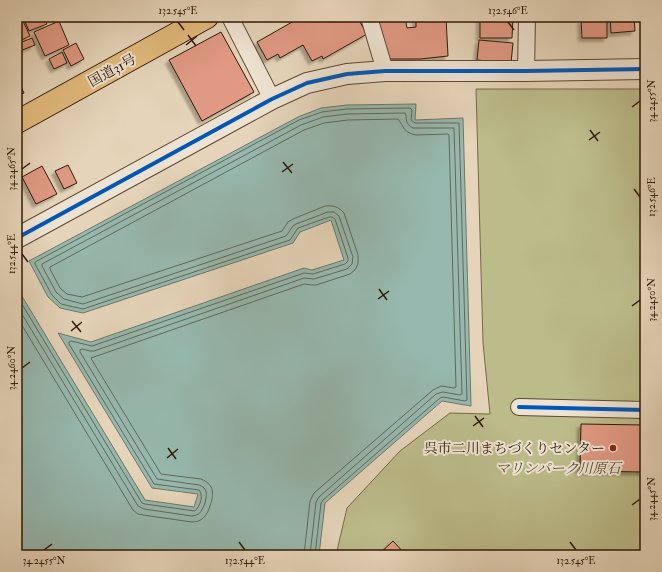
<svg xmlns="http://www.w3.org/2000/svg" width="662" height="572" font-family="'IM FELL Double Pica','Noto Serif JP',serif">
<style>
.green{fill:#bcbb8a;stroke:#766a47}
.water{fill:#96b8ae;stroke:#6d786a}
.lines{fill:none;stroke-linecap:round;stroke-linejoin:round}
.shore{stroke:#636859;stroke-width:1}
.building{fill:#e09983;stroke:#301904;filter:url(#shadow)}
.minor-casing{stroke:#5d4831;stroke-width:18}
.tertiary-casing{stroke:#5d4831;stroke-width:22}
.trunk-casing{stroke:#301904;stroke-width:24}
.minor{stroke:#eee3d2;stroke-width:16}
.tertiary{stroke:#eee3d2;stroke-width:20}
.trunk{stroke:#e2ba7c;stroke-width:22}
.cycleway-casing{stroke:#eee3d2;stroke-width:6}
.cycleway{stroke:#0057b8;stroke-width:4}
.ticks{fill:none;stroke:#301904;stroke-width:1.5}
.poi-dot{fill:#8f2418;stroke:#eee3d2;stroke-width:1.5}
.labels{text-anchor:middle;stroke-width:4;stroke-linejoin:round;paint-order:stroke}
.street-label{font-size:14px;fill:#301904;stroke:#eee3d2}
.poi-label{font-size:14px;fill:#301904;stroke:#eee3d2;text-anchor:end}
.park-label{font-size:14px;font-style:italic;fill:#5a4a2c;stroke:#eee3d2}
.neatline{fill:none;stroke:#301904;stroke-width:1.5}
.ticks-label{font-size:10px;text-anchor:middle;fill:#301904}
</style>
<defs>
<filter id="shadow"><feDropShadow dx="-3.5" dy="3.5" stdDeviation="1" flood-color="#0004"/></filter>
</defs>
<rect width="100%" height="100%" fill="#e5d4b9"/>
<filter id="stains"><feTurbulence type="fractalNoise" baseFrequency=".005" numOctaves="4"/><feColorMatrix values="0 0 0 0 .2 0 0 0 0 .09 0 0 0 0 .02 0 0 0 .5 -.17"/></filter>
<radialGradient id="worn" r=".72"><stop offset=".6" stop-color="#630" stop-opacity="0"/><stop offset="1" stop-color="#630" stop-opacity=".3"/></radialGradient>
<path class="green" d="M476,89H645V555H336L347,508L400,451L450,413L490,414L483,343Z"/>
<path class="water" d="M416,104L415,120L463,118L471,406L442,401L325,503L319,555H17V288L145,500L194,507L198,494L152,488L58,333L91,342L304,268L312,270L344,260L331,220L300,232L293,243L83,313L60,308L48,297L29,261L298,117L321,108L347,105Z"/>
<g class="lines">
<path class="shore" d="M17,296L142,503L145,504L195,511C200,506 204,496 199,490L154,484L69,344V342L71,341L92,346L304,273L313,274L345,264L348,261V258L335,219L332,217H329L298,228L290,240L83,309L61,304L52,295L35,264V262L299,120L322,112L347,109L410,108L412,110L411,120L415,123H459L467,400L465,401L443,397L440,398L323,500L321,503L315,555
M17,306L138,506L144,509L192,516C201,515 202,510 205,503C207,495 208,488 199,485L157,479L80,352V350L82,349L90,351H94L304,278L314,279L347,269L352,264L353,257L339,216L334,212H328L296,224L293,226L286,236L83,304L64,299L56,292L42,266V264L301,125L323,117L347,114L405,113L406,115C406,121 407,125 413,128H454L462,394L460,395L443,392L436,394L319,497L316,502L310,555
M17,317L133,510L138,514L143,515L192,522C202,522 207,516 210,506C214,494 215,485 201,479L161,474L92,360L91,358L304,284L312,285H316L350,274L355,270L358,264V255L344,213C339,207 333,205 325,206L293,219L288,222L282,231L82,297L67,294L60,288L50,269V267L304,130L324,123L348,120L398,119C404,127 404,133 416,135L448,134L449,135L456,387L454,388L441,386L433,390L314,493L310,501L304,555"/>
</g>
<path class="building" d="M23,17H44L47,24L29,31Z
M301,17H357L367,34L323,59L322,56L312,61L303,45L280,58L278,54L267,60L257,42Z
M374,17H405L407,28L416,27V17H446L448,56L420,59H386Z
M480,17H513L512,38H480Z
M593,17H607V38H582L581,20H593Z
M610,17H634L635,31L611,33Z
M22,19L30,36L17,42V22Z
M59,21L69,45L45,56L34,32Z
M221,32L254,92L202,121L169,60Z
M32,38L35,45L20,51L17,44Z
M479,40L513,43L511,63L477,60Z
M76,43L84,59L71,66L63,50Z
M62,52L67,63L54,69L49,59Z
M17,78L24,93L17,97Z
M68,165L77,183L64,189L55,171Z
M42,166L57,194L36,204L22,177Z
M581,424L645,425V472L580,471Z
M393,541L406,555H378Z"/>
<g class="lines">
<g class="minor-casing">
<path id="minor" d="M230,17L272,99
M369,17L385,71
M526,71L527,17
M519,407L645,410"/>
</g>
<g class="tertiary-casing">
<path id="tertiary" d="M17,238L272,99L307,83L347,74L385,71H526L645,69"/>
</g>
<g class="trunk-casing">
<path id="trunk" d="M17,122L207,17"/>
</g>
<use href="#minor" class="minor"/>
<use href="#tertiary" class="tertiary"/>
<use href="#trunk" class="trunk"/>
<g class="cycleway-casing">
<path id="cycleway" d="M17,238L272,99L307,83L347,74L385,71H526L645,69
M519,407L645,410"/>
</g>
<use href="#cycleway" class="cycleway"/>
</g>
<path class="ticks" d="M178,22L184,30M508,22L514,30M188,35L196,46M186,45L197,36M632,107L640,101M590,130L598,141M589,140L600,132M283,162L292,173M22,169L30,163M282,172L293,164M634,189L640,197M22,254L28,262M379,289L387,300M378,299L389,291M632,306L640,300M72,321L81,332M71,331L82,322M22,368L30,362M475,416L483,427M473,426L484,418M168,448L176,459M167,458L178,449M632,505L640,499M239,542L245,550M570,542L576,550M44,550L52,544"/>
<circle class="poi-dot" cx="613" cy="448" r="4"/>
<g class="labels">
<g class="street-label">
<text transform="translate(112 70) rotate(-29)" y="5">国道31号</text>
</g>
<g class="poi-label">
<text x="605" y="453">呉市二川まちづくりセンター</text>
</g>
<g class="park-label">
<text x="558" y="473">マリンパーク川原石</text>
</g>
</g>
<rect width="662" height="572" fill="none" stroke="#e5d4b9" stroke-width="44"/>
<rect x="22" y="22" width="618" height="528" class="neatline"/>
<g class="ticks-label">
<text x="178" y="14">132.545°E</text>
<text x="508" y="14">132.546°E</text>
<text transform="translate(651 101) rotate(-90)" y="4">34.2455°N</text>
<text transform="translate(11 169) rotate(-90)" y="4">34.2465°N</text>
<text transform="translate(651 197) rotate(-90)" y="4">132.546°E</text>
<text transform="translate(11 254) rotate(-90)" y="4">132.544°E</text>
<text transform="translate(651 300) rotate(-90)" y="4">34.2450°N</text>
<text transform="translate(11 368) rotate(-90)" y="4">34.2460°N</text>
<text transform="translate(651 499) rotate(-90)" y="4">34.2445°N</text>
<text x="44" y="564">34.2455°N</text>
<text x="245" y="564">132.544°E</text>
<text x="576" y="564">132.545°E</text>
</g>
<rect width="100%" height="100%" filter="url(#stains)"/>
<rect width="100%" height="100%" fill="url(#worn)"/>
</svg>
